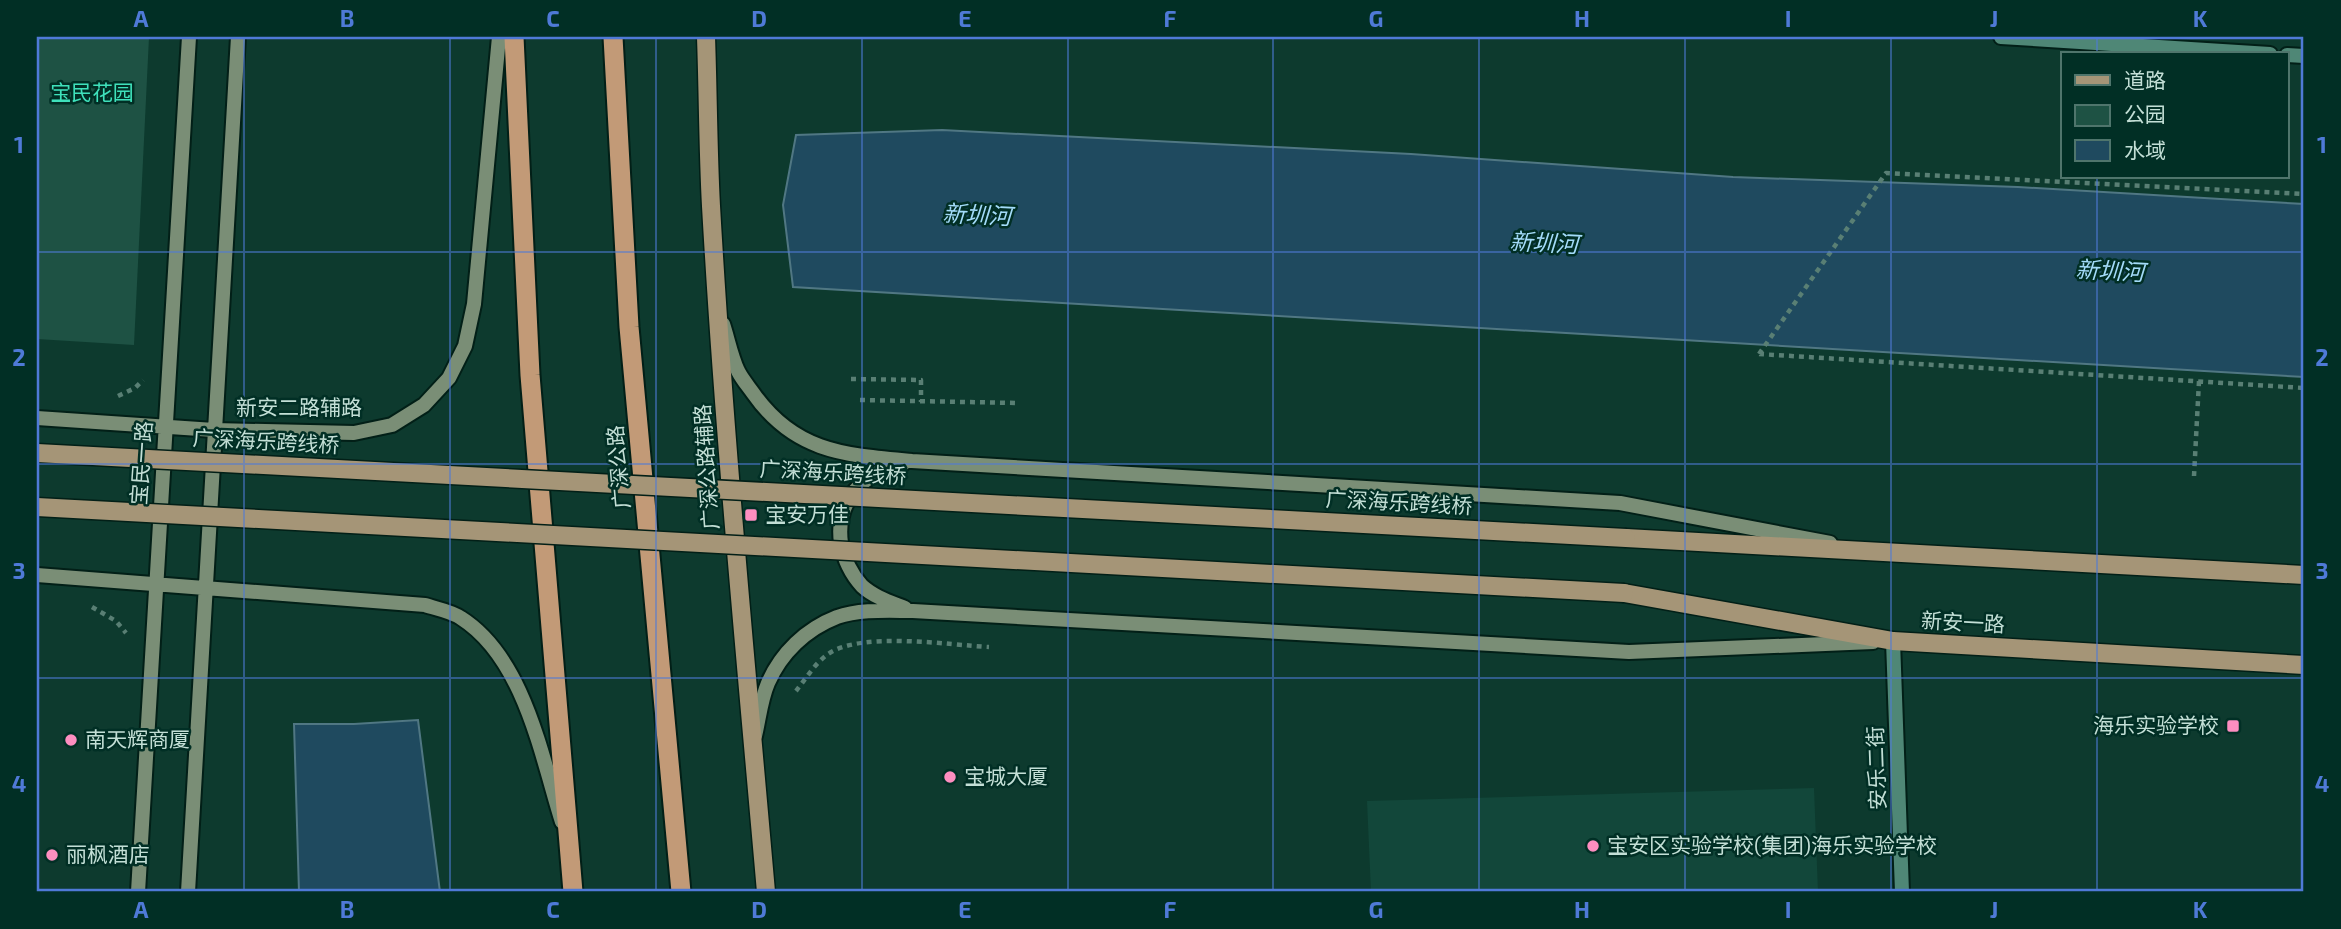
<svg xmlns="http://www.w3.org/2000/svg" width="2341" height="929" font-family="'Exo 2','Noto Sans SC',sans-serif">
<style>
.built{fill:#12473a}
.green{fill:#1e5244}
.water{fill:#1f4a5f;stroke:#507783;stroke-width:2}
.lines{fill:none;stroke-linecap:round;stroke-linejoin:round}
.minor-casing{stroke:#021f17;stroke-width:18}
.tertiary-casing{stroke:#021f17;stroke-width:18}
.secondary-casing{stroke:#021f17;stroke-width:18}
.primary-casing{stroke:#021f17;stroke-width:21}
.trunk-casing{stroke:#021f17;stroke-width:23}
.path{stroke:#597f74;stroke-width:4.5;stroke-dasharray:5 5;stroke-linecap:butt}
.minor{stroke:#4f8776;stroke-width:14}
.tertiary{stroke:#4f8776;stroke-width:14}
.secondary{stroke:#7a8e76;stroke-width:14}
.primary{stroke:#a59577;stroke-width:18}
.trunk{stroke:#c29a77;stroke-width:19}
.primary-bridge-casing{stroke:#021f17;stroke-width:21;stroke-linecap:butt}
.primary-bridge{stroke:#a59577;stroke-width:18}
.grid{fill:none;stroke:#4f7ad7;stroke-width:2;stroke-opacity:0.55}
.poi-dot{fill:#fd8ec0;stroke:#012f25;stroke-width:2.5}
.labels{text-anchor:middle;stroke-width:5;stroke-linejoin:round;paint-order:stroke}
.park-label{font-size:21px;fill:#3fe1bb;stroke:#012f25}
.street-label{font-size:21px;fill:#c3dfd6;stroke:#012f25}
.poi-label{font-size:21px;fill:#c3dfd6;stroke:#012f25;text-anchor:start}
.water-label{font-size:23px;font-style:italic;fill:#a3dbf9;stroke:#012f25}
.neatline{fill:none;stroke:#4f7ad7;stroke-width:2.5}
.grid-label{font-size:23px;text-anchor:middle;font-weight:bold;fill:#4f7ad7}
</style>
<rect width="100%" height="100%" fill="#0d3a2e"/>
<path class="built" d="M1814,788L1818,892H1371L1367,801Z"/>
<path class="green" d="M37,37H149L134,345L37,339Z"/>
<path class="water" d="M942,130L1411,154L1733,177L2018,187L2304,204V377L793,287L783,205L796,135Z
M418,720L440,892H299L294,724H354Z"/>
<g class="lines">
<g class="minor-casing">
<path id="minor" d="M1893,641L1902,892"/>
</g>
<g class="tertiary-casing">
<path id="tertiary" d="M2001,37L2270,54
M2287,55L2304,56"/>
</g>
<g class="secondary-casing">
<path id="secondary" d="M723,324C728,339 731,356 738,371C742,379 748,386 753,393C795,453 846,455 912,461L1620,503L1830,543
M37,418L214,430L354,433L392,425L424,405L449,378L465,346L474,304L499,37
M904,463C864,473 835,499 841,543C844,559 851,574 862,586C874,597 890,602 905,608
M37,575L425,605C437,609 451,611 461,618C524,658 541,755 562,822
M755,736C759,719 761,699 768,683C781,653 806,629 837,617C860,609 889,611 913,611L1629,652L1873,642
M138,892L189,37
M188,892L238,37"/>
</g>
<g class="primary-casing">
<path id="primary" d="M706,37C708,93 708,150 711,206C724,435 746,664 766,892
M1626,538L2304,575
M1624,593L1893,641L2304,665"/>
</g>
<g class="trunk-casing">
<path id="trunk" d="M514,37L530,375L573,892
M613,37L629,327L681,892"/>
</g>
<path class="path" d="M1759,354L1886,173L2304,194
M1759,354L2304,388
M851,379L921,380V402
M118,396L135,388L143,380
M860,400L1018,403
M2194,476L2199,381
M92,607L116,621L126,633
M796,691C805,680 815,663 828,654C861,631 949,645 989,647"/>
<use href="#minor" class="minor"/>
<use href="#tertiary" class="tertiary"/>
<use href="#secondary" class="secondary"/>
<use href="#primary" class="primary"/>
<use href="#trunk" class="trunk"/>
<g class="primary-bridge-casing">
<path id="primary-bridge" d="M37,453L1626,538
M37,507L1624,593"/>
</g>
<use href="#primary-bridge" class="primary-bridge"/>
</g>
<path class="grid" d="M244,37V892M450,37V892M656,37V892M862,37V892M1068,37V892M1273,37V892M1479,37V892M1685,37V892M1891,37V892M2097,37V54M2097,177V892M37,252H2304M37,464H2304M37,678H2304"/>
<g class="poi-dot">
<rect x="744" y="508" width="14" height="14" rx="3.5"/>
<rect x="2226" y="719" width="14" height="14" rx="3.5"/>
<circle cx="71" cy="740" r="7"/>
<circle cx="950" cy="777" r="7"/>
<circle cx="1593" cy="846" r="7"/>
<circle cx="52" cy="855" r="7"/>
</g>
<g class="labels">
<g class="park-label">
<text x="92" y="100">宝民花园</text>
</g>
<g class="street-label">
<text x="299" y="415">新安二路辅路</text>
<text transform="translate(266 442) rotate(3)" y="7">广深海乐跨线桥</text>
<text transform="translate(142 463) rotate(-86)" y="7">宝民一路</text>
<text transform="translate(619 467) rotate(-95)" y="7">广深公路</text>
<text transform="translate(707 467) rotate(-94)" y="7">广深公路辅路</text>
<text transform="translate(833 473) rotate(3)" y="7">广深海乐跨线桥</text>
<text transform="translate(1399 503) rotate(3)" y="7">广深海乐跨线桥</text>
<text transform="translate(1963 623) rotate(3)" y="7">新安一路</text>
<text transform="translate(1877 768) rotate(-92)" y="7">安乐二街</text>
</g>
<g class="poi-label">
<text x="765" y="522">宝安万佳</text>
<text x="2219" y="733" text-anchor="end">海乐实验学校</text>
<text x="85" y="747">南天辉商厦</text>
<text x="964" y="784">宝城大厦</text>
<text x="1607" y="853">宝安区实验学校(集团)海乐实验学校</text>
<text x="66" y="862">丽枫酒店</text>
</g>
<g class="water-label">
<text transform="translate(977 215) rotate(3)" y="8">新圳河</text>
<text transform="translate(1544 243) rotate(3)" y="8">新圳河</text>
<text transform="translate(2110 271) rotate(3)" y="8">新圳河</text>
</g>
</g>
<rect width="2341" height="929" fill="none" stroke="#012f25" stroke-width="77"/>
<rect x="2061" y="52" width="228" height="126" fill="#012f25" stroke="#4f756c" stroke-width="2"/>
<rect x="2075" y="75" width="35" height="10" fill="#a59577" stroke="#4f756c" stroke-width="2"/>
<text x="2124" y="88" font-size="21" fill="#c3dfd6">道路</text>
<rect x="2075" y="105" width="35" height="21" fill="#1e5244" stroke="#4f756c" stroke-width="2"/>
<text x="2124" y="122" font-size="21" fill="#c3dfd6">公园</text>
<rect x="2075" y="140" width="35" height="21" fill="#1f4a5f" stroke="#4f756c" stroke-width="2"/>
<text x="2124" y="158" font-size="21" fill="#c3dfd6">水域</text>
<rect x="38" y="38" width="2264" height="852" class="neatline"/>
<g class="grid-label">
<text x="141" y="27">A</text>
<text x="347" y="27">B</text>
<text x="553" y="27">C</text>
<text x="759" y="27">D</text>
<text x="965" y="27">E</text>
<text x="1170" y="27">F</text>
<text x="1376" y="27">G</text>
<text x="1582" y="27">H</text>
<text x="1788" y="27">I</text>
<text x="1994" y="27">J</text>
<text x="2200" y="27">K</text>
<text x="19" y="153">1</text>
<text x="2322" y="153">1</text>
<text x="19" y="366">2</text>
<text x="2322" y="366">2</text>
<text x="19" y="579">3</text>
<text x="2322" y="579">3</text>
<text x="19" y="792">4</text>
<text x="2322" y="792">4</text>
<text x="141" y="918">A</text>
<text x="347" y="918">B</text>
<text x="553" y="918">C</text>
<text x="759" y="918">D</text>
<text x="965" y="918">E</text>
<text x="1170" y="918">F</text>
<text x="1376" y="918">G</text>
<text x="1582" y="918">H</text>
<text x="1788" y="918">I</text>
<text x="1994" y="918">J</text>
<text x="2200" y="918">K</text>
</g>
</svg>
